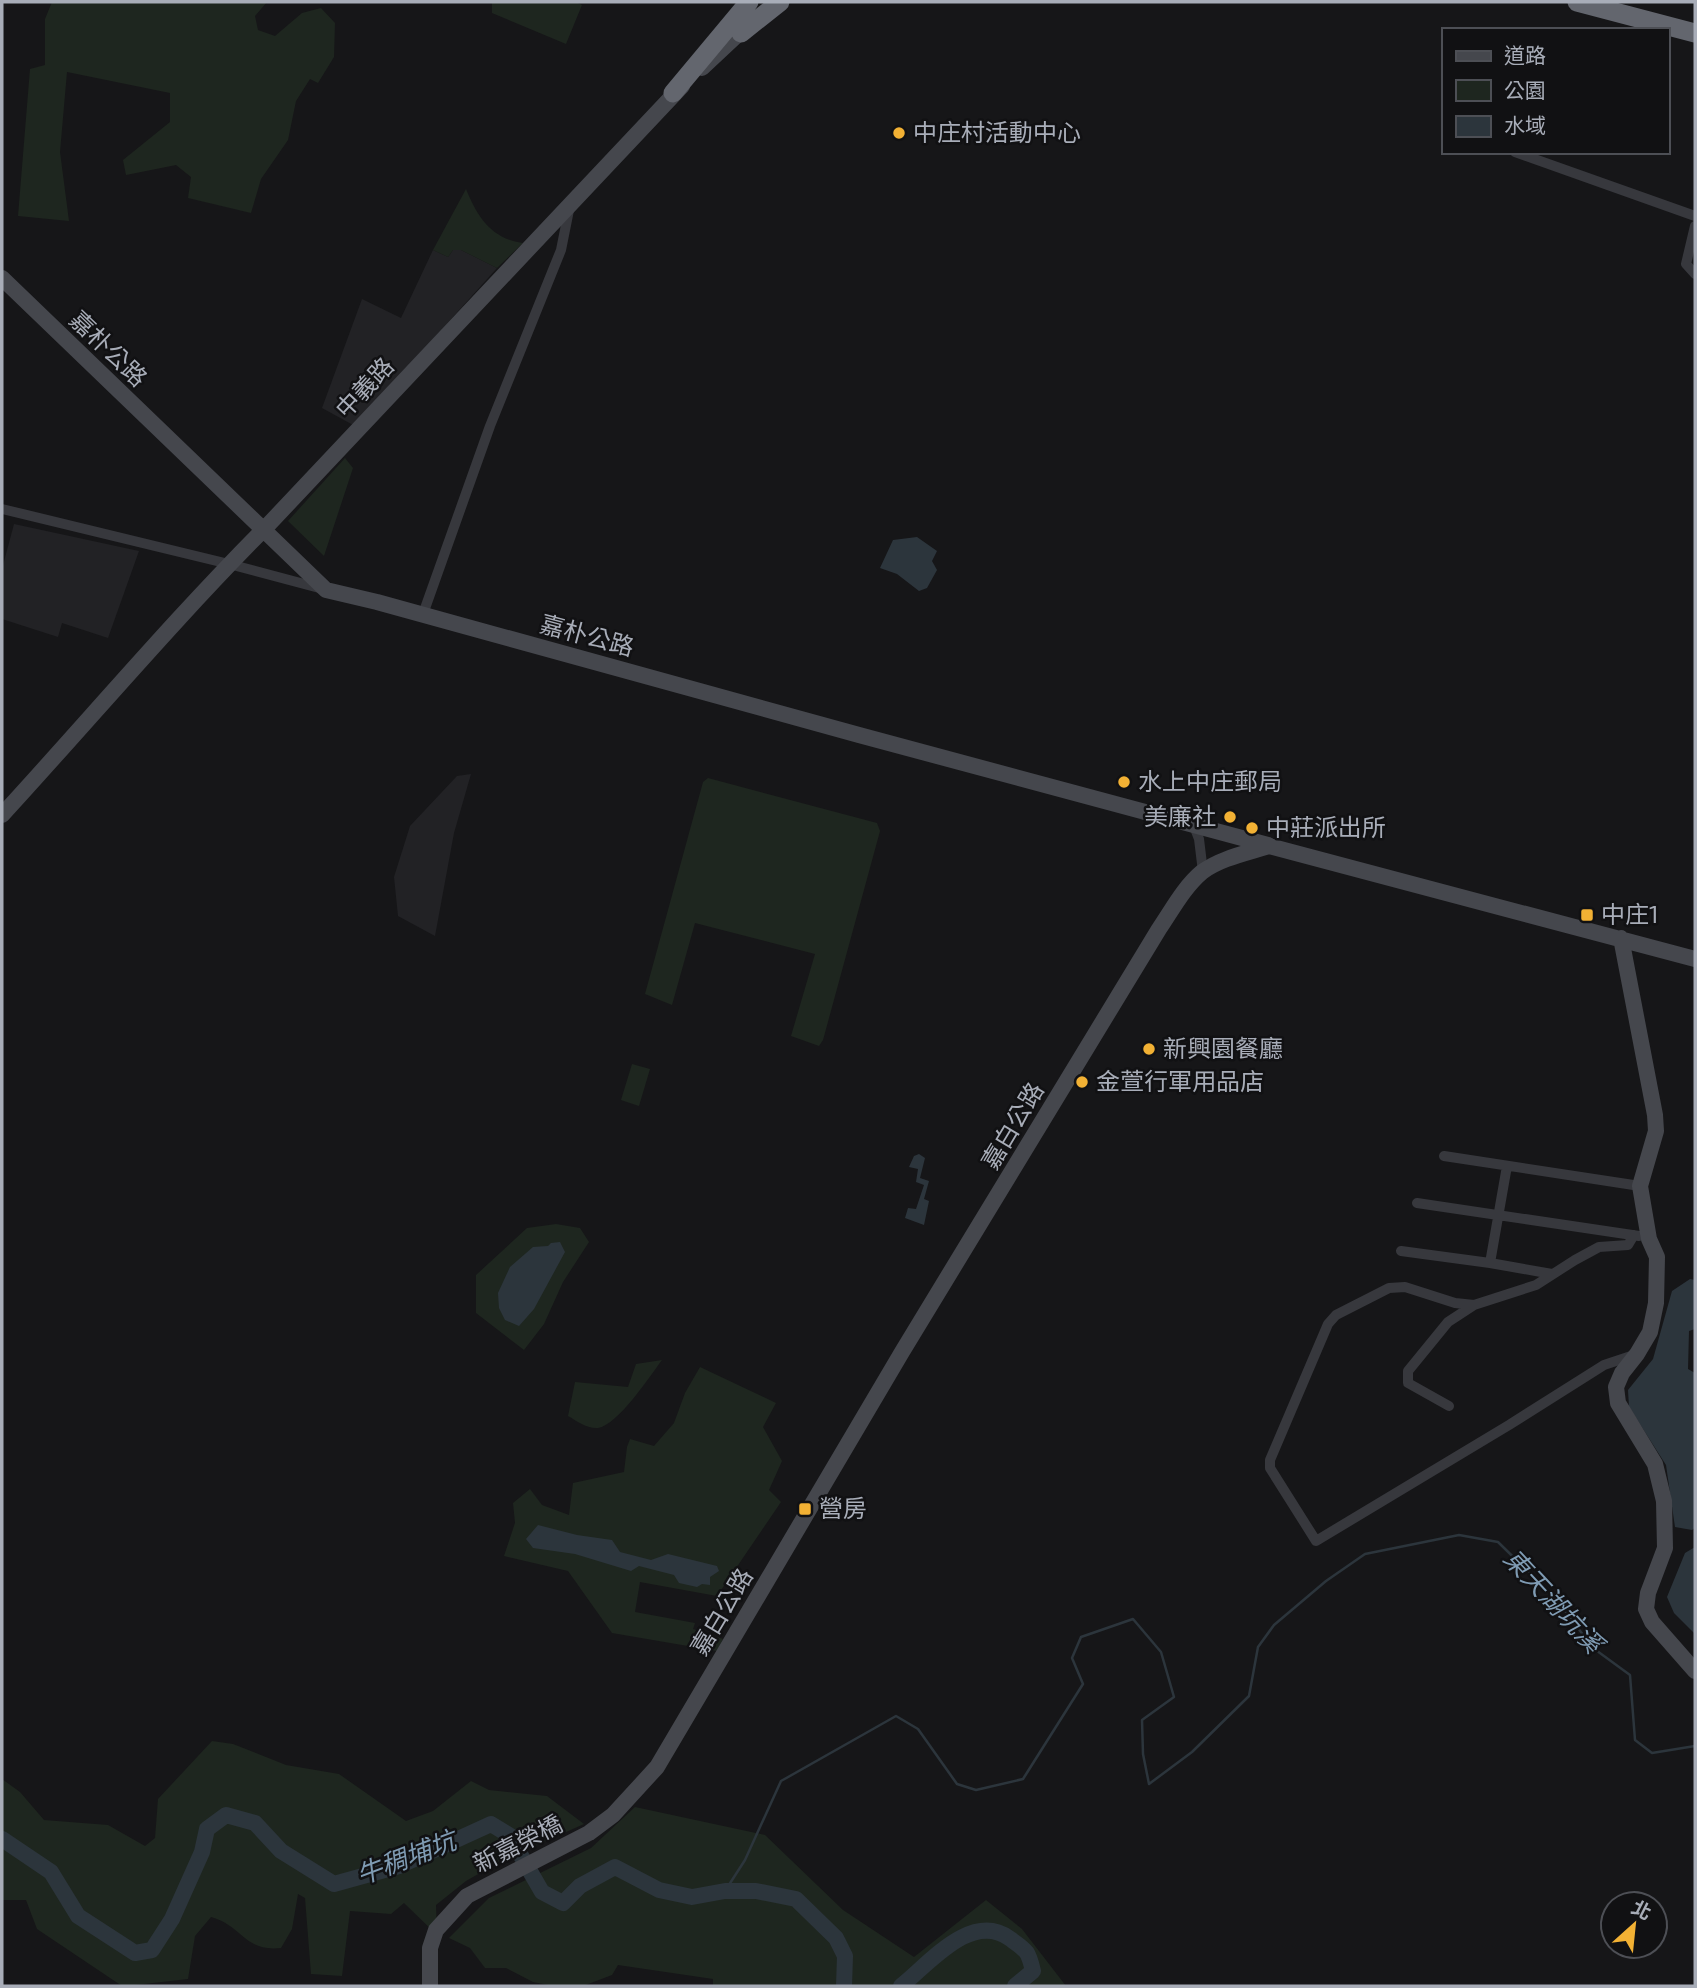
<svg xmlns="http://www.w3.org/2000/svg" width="1697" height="1988" font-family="'Exo 2','Noto Sans TC',sans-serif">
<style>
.built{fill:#222225}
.green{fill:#1e261f}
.water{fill:#2c353c}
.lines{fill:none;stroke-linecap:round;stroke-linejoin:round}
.stream{stroke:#2c353c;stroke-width:2.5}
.river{stroke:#2c353c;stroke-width:16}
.street{stroke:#37383d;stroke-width:10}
.secondary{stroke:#45474d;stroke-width:16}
.highway{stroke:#63666e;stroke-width:19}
.poi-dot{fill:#f2b134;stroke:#111113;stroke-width:2.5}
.labels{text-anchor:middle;stroke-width:5;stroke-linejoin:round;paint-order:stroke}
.poi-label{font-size:24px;fill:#a8adb8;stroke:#111113;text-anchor:start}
.street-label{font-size:24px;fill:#a8adb8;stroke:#111113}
.water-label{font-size:26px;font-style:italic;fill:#7f9bb3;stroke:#111113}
</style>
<rect width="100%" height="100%" fill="#161618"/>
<path class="built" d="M433,250L448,257L453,250H461L497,268L355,426L322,408L362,299L401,318Z
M14,524L139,551L108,638L62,623L58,637L2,619V569Z
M471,774L454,833L435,936L398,916L394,877L410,826L457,776Z"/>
<path class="green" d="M52,2H267L255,16L258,30L275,36L302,13L321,8L335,23L334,57L318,83L310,79L296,101L288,140L261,179L251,213L188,198L191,177L176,165L126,175L123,160L170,122V93L67,72L60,152L69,221L18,216L30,69L45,65V19Z
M492,2H576L582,5L566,44L492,13Z
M466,189C477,216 491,239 523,243L497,268L461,250H453L448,257L433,250Z
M345,458L353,468L324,556L288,521Z
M708,778L877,823L880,831L823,1040L819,1046L791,1036L815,954L695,923L672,1005L645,994L703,782Z
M632,1064L650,1069L639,1106L621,1100Z
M556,1224L580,1228L589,1242L563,1282L544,1324L524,1350L476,1313V1275L527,1228Z
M662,1360C650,1376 618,1425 598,1428C587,1429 577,1421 568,1416L575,1382L628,1387L636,1364Z
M700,1367L776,1403L763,1427L782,1461L769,1490L781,1502L717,1596L640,1582L635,1612L695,1623L693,1629L723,1639L717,1651L612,1633L568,1571L504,1556L515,1523L513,1503L530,1489L542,1505L569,1515L573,1483L624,1472L627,1447L630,1439L654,1446L674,1423L685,1393Z
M212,1741L233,1744L286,1765L339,1774L406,1821L433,1811L471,1781L489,1790L547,1796L584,1824L501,1861L466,1881L436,1905L437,1935L404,1903L391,1914L350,1911L342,1976L311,1974L305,1898L298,1894L292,1929L281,1948C244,1952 243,1926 211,1917L195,1936L188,1979L127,1986H122L37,1929L26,1900H2V1779L20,1792L44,1820L108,1825L145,1846L155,1838L158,1799Z
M635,1807L765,1835L843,1910L914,1957L986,1900L1022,1929L1066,1986H713V1979L618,1965L612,1975L583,1986H553L533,1982L506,1968H485L470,1948L449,1938L489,1898L591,1848Z"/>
<path class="water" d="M917,537L937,551L932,561L937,570L927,588L919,591L897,574L880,568L893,540Z
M919,1154L925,1158L920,1178L929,1181L924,1199L929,1201L924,1225L905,1218L908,1208L916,1209L924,1185L916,1182L918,1169L909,1167L914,1156Z
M560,1242L565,1252L534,1309L519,1326L505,1320L499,1308L498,1293L510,1267L533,1247L548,1246L551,1243Z
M1690,1279L1695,1280V1329L1689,1331L1688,1369L1695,1373V1528L1692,1530L1675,1527L1666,1465L1629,1407L1628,1390L1653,1359L1672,1291Z
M538,1525L577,1535L612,1540L620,1552L651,1560L668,1554L717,1566L719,1571L710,1577V1585L702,1584L697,1587L679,1583L674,1575L639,1566L631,1571L575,1554L533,1548L526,1539Z
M1695,1547V1634L1674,1613L1667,1597L1685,1553Z"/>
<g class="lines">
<path class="stream" d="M725,1891L745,1860L781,1781L896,1716L918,1729L957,1784L976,1790L1023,1779L1083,1684L1072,1658L1081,1637L1133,1619L1161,1652L1174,1697L1142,1720L1143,1754L1149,1784L1192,1752L1249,1696L1258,1647L1274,1625L1326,1581L1365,1554L1459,1535L1498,1542L1556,1599L1593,1648L1630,1675L1635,1740L1652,1753L1695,1746"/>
<path class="river" d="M2,1839L51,1872L78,1916L135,1953L152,1950L172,1919L202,1852L207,1829L226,1815L255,1823L281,1851L334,1884L399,1866L491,1824L517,1840L520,1854L542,1892L563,1903L580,1886L615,1867L659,1890L692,1897L725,1891H756L796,1899L836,1938L845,1956L844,1986
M901,1986C929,1964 971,1911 1009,1938C1027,1951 1028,1950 1033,1971L1015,1986"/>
<path class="street" d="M1515,152L1695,216
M1695,226L1686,264L1695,274
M2,509L229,564L323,589
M423,614L490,426L561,250L570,205
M1194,826L1199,839L1203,872
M1444,1156L1640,1186
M1417,1203L1639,1236
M1401,1251L1490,1263L1552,1274
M1490,1263L1507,1166
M1474,1305L1455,1303L1405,1287L1389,1288L1336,1315L1328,1324L1270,1460V1468L1316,1541L1509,1425L1604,1365L1637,1354
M1449,1406L1408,1383V1371L1448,1322L1474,1305L1536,1285L1575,1260L1599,1247L1628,1245L1634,1235"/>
<path class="secondary" d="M702,68L749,24
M2,278L326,590L377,602L859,735L1268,845
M2,815C91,718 176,617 269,524L682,86
M1621,938L1655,1115L1656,1131L1640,1186L1649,1239L1657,1257L1656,1303L1650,1332L1637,1354L1622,1373L1616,1387L1618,1403L1655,1464L1664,1501L1665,1548L1648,1593L1646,1609L1652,1622L1695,1671
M430,1986V1948L436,1930L467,1896L589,1833L613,1815L657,1767L902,1352L1159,929C1172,910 1184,887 1202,872C1221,858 1247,853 1269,846L1695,959"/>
<path class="highway" d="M1577,2L1695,33
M741,33L780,2
M673,93L749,2"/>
</g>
<g class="poi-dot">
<circle cx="899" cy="133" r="7"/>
<circle cx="1124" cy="782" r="7"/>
<circle cx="1230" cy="817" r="7"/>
<circle cx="1252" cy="828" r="7"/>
<rect x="1580" y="908" width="14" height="14" rx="3.5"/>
<circle cx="1149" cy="1049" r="7"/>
<circle cx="1082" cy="1082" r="7"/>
<rect x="798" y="1502" width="14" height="14" rx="3.5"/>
</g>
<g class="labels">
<g class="poi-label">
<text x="913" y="141">中庄村活動中心</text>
<text x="1138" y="790">水上中庄郵局</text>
<text x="1216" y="825" text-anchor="end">美廉社</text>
<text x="1266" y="836">中莊派出所</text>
<text x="1601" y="923">中庄1</text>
<text x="1163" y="1057">新興園餐廳</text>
<text x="1096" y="1090">金萱行軍用品店</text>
<text x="819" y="1517">營房</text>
</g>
<g class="street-label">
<text transform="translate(108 349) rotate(44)" y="8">嘉朴公路</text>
<text transform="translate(365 388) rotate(-47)" y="8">中義路</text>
<text transform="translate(587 636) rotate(15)" y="8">嘉朴公路</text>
<text transform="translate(1013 1126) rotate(-59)" y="8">嘉白公路</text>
<text transform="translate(722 1612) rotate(-59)" y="8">嘉白公路</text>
<text transform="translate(518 1844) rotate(-27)" y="8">新嘉榮橋</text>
</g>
<g class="water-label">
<text transform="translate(1553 1601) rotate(47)" y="9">東天湖坑溪</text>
<text transform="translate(406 1858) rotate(-21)" y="9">牛稠埔坑</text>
</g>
</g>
<rect width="1697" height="1988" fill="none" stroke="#a8adb8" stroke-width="7"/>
<rect x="1442" y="28" width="228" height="126" fill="#111113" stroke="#4d4f55" stroke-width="2"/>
<rect x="1456" y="51" width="35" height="10" fill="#45474d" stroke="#4d4f55" stroke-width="2"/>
<text x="1504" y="63" font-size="21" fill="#a8adb8">道路</text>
<rect x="1456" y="80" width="35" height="21" fill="#1e261f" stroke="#4d4f55" stroke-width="2"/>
<text x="1504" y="98" font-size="21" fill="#a8adb8">公園</text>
<rect x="1456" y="116" width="35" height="21" fill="#2c353c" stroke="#4d4f55" stroke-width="2"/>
<text x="1504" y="133" font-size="21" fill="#a8adb8">水域</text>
<g transform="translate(1634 1925) rotate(27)"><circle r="33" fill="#111113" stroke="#4d4f55" stroke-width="2"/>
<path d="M0-5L12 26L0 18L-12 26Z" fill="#f2b134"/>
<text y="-10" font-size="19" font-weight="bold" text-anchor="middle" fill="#a8adb8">北</text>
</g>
</svg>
